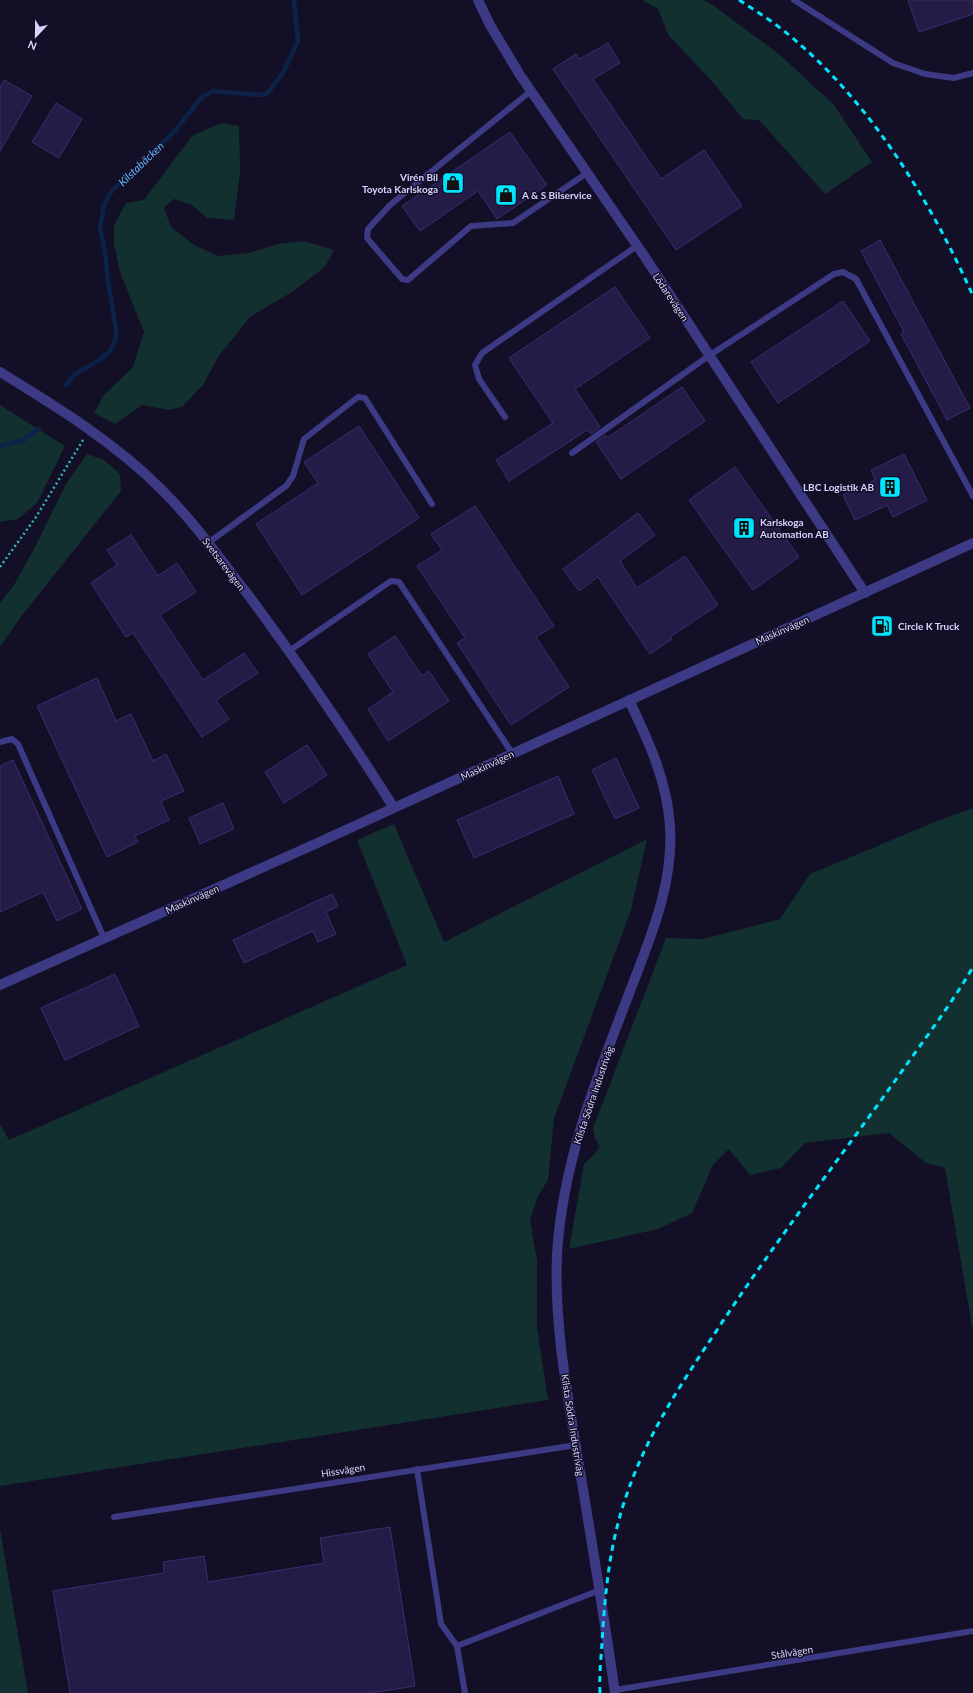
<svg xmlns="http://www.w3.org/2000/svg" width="973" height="1693" font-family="Lato,sans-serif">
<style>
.green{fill:#12302f}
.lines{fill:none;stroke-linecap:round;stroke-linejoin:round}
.stream{stroke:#0c2248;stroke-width:4.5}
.building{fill:#241b47;stroke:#3b2d73}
.path{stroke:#2fb8b0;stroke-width:2.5;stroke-dasharray:2 3;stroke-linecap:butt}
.service{stroke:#3d3a85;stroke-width:6}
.minor{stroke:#3d3a85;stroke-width:10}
.tertiary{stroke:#3d3a85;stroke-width:10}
.rail{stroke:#00e5ff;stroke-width:3;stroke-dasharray:6 5;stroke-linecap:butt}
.labels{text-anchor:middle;stroke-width:3;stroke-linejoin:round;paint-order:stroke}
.poi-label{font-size:10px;font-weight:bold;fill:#d9d4ff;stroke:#130f26;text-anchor:start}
.street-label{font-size:10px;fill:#d9d4ff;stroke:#130f26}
.water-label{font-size:11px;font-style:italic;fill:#62b6ff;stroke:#130f26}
</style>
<rect width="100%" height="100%" fill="#130f26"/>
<path class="green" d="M642,0H704L714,6L779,54L834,105L872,162L825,194L759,120L743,119L711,80L669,36L658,9Z
M221,123L239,126L240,172L234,220L207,218L192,205L174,199L164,208L171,227L194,245L218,256L249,253L278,244L304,241L334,250L325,267L292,292L250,317L218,357L203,385L182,407L169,410L142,405L115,424L94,413L104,395L133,367L144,332L120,272L114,244V225L126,203L144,200L192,136Z
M0,405L65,446L37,503L18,519L0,522Z
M87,454L104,460L120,474L121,491L20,618L0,647V603L14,585L36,545L66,484Z
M973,808V1332L945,1168L926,1163L889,1133L805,1143L781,1168L750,1175L729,1149L713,1165L692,1213L658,1229L569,1249L584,1164C590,1158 596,1154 600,1146L595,1139L593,1128L666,938L703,939L780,919L810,874L935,822Z
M394,824L444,942L647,839L631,910L554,1118L548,1180L538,1196L530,1220L537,1261V1328L548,1400L0,1486V1124L9,1140L407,965L357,840Z
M0,1529L28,1693H0Z"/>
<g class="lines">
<path class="stream" d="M66,385L74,375L101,359L111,350L116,338V329L108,282L105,251L100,228L104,205L111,192L175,131L201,98L213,91L260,95L268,93L284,71L298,41L294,0
M0,446L24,440L39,428"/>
</g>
<path class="building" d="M908,0H973V14L919,32Z
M608,43L620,63L593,79L661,179L704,150L742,206L676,250L553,69L576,54L580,59Z
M4,80L32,96L0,151V87Z
M56,103L82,119L59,158L32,142Z
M510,132L547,185L497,219L478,191L420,231L402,206Z
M880,240L970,408L947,420L901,334L904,332L861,251Z
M615,287L650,338L575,389L600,427L591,434L587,430L509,481L496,460L553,423L509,358Z
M843,301L870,341L778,403L751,362Z
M682,387L705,421L621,479L596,442L605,435L607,438Z
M359,426L419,518L302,595L256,524L318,483L304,462Z
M904,454L927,500L893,517L887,505L855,520L843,495L875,480L871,470Z
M735,467L799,557L753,590L689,500Z
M475,506L554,626L536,637L569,687L511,725L457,643L465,638L417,566L442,550L431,534Z
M638,513L655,535L620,561L637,588L685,556L718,605L670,637L672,639L650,654L598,577L579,591L563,569Z
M131,535L158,576L177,563L196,592L160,615L203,680L244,653L258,673L216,700L229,719L202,737L133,633L126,637L91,583L117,565L107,550Z
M395,636L422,676L429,671L449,701L388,741L368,709L393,692L368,654Z
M97,678L116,721L131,714L153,761L166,754L184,791L161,801L169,820L135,836L138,842L107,857L37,706Z
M307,745L327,775L284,803L265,772Z
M616,758L639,808L615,819L592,770Z
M13,760L82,909L57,921L43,892L0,912V766Z
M558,776L574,814L474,858L457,820Z
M223,803L234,829L200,844L189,818Z
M332,894L338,906L326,912L336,934L318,942L313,931L244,963L233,940Z
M115,974L139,1026L65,1060L41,1008Z
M390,1527L415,1686L371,1693H70L53,1591L164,1573L163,1562L204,1556L208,1582L324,1563L320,1538Z"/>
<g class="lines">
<path class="path" d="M0,567L36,517L83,440"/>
<path class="service" d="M794,0L893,63L925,74L954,78L973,73
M531,91L390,205L368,229L367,238L402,279L408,280L471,226L513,223L587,173
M505,417L479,379L475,365L482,353L637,246
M572,453L710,355L834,274L843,272L856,279L973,496
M208,543L286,486L293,476L304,439L358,397L365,398L432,504
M289,651L391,581L399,582L512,753
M0,742L12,739L18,744L104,938
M417,1469L441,1624L457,1646L465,1693
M114,1517L576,1445
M457,1646L600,1590
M615,1690L973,1631"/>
<path class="minor" d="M478,0L490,25L520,75L645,257L865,593
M615,1693C604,1615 591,1537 578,1459C567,1392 554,1324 557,1255C562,1165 595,1082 627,999C648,943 674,887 670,826C667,780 648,740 629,700"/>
<path class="tertiary" d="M0,372C57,407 116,443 163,491C195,523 221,560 249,596C300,665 348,735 394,808
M0,985L313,845L973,543"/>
<path class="rail" d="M739,0C751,8 763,15 775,24C863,90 929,197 973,296
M600,1693C599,1676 601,1659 602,1643C605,1591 610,1540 628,1491C648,1433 683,1381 717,1330C777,1239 844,1153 907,1064C930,1032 953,1001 973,967"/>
</g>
<defs>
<g id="shop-square" transform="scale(1.15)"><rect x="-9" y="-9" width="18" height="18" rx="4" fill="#00e5ff" stroke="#130f26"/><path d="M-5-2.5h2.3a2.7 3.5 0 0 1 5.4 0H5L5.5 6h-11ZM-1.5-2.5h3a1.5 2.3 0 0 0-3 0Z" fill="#111"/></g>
<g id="building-square" transform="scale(1.15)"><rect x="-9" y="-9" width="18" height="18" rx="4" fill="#00e5ff" stroke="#130f26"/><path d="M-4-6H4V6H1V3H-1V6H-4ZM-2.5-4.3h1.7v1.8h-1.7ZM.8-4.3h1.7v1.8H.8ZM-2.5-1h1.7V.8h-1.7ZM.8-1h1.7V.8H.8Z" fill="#111"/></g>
<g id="fuel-square" transform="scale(1.15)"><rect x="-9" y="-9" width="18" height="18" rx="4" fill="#00e5ff" stroke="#130f26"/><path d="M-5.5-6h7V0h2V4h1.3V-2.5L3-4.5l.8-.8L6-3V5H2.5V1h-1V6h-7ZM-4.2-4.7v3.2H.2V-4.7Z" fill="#111"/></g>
</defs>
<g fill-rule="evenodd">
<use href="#shop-square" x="453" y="183"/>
<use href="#shop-square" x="506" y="195"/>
<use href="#building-square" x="890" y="487"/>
<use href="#building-square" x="744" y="528"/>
<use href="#fuel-square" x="882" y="626"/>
</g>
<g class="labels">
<g class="poi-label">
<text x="438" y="181" text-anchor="end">Virén Bil<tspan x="438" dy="12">Toyota Karlskoga</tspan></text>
<text x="522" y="199">A &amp; S Bilservice</text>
<text x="874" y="491" text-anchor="end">LBC Logistik AB</text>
<text x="760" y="526">Karlskoga<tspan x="760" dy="12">Automation AB</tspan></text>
<text x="898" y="630">Circle K Truck</text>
</g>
<g class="street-label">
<text transform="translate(671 297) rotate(56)" y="4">Lödarevägen</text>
<text transform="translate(224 564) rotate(53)" y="4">Svetsarevägen</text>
<text transform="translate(782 630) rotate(-24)" y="4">Maskinvägen</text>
<text transform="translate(487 765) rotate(-25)" y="4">Maskinvägen</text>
<text transform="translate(192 899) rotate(-24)" y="4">Maskinvägen</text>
<text transform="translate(593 1095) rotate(-71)" y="4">Kilsta Södra Industriväg</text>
<text transform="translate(573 1425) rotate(81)" y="4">Kilsta Södra Industriväg</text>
<text transform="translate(343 1470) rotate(-9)" y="4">Hissvägen</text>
<text transform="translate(792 1652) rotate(-9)" y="4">Stålvägen</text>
</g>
<g class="water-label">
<text transform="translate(141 164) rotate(-44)" y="4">Kilstabäcken</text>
</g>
</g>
<g transform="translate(36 36) rotate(202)" stroke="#130f26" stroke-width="3" paint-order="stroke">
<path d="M0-3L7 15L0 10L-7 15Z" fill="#d9d4ff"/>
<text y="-6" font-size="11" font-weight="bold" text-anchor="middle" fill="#d9d4ff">N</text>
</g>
</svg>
